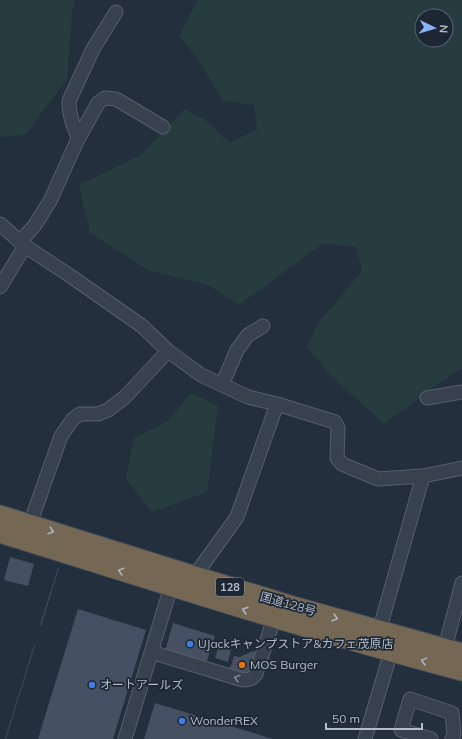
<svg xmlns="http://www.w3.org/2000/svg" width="462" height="739" font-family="Mulish,'Noto Sans JP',sans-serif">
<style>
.green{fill:#263c3f;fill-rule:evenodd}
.water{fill:#394c67}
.building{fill:#455162}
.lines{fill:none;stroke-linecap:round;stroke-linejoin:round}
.minor-casing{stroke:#565f6c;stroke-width:15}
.highway-casing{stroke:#434c59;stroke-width:21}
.minor{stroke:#38414e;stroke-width:13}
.highway{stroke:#746855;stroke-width:19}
.oneway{stroke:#aeb4bd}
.oneway2{stroke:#7c8592}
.shop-dot{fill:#3f7fe0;stroke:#1d2633;stroke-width:1.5}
.food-dot{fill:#e8710a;stroke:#1d2633;stroke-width:1.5}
.labels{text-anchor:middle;stroke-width:3.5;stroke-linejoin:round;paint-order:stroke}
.shield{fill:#1d2633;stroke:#878f9c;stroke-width:1}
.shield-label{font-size:11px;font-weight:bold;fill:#b4bcc9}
.street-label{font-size:12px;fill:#b4bcc9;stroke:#1d2633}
.poi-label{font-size:12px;fill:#b4bcc9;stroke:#1d2633;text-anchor:start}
</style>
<rect width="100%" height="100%" fill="#242f3e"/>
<path class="green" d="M0,0H75L72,13L67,79L25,135L0,137Z
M198,0H462V368L441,382L384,424L331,376L307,347L318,323L362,271L356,247L323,243L239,305L206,284L150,271L90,233L79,185L141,155L184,109L205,120L230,143L257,129L254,105L223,101L196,56L179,36ZM422,16H446V40H422Z
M191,393L218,406L207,492L152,512L126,479L134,438L167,422Z"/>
<path class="water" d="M58,568H59L41,626L40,625Z
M34,645H35L6,739H5Z"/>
<path class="building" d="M10,557L34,564L28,586L4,580Z
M78,609L146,630L113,739H38Z
M173,623L215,636L206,664L165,651Z
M220,642L232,646L228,662L215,658Z
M253,651L256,652L254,660L249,664L250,665H253L251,675L229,670L230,666H231L234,656L240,657Z
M155,703L273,739H144Z"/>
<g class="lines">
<g class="minor-casing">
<path id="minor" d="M78,138C74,127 68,113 69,101L93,49L116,12
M0,224L25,246L69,275L142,326L168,351L201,375L248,397L277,404L335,422L338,428L337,458L342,464L378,479L423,476L462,468
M20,242L35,225L50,201L77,141L98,103L105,98L116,99L163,127
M0,287L25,246
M222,385L237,350L248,335L263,326
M427,398L462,392
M30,524L61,436L73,419L80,414H98L108,410L125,397L168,351
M195,583L201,567L237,517L277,404
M379,631L423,476
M445,648L462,583
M151,652L243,680C249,680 252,679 256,674L274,618
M125,739L173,580
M365,739L391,652
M431,739L401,730L410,699L452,713L454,734L452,739"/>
</g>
<g class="highway-casing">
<path id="highway" d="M0,515L176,570L293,606L462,653
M0,533C154,581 306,630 462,671"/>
</g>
<use href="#minor" class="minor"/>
<use href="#highway" class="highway"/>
</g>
<defs><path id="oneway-chevron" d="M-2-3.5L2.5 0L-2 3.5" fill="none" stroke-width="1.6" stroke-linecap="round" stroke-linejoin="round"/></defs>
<g class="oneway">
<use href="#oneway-chevron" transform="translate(51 531) rotate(17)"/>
<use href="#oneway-chevron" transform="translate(121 571) rotate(-163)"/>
<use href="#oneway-chevron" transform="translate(245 610) rotate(-163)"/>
<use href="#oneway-chevron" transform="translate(335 618) rotate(16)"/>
<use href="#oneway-chevron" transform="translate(424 661) rotate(-165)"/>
</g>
<use class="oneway2" href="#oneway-chevron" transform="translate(237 678) rotate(-163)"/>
<g class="shop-dot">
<circle cx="190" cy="644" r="4"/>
<circle cx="92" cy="685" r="4"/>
<circle cx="182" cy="721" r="4"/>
</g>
<circle class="food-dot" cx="242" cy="665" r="4"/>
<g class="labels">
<rect class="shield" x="216" y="578" width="28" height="18" rx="3"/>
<g class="shield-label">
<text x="230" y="591">128</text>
</g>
<g class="street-label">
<text transform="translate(288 604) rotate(16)" y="4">国道128号</text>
</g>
<g class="poi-label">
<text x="198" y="648">UJackキャンプストア&amp;カフェ茂原店</text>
<text x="250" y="669">MOS Burger</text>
<text x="100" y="689">オートアールズ</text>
<text x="190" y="725">WonderREX</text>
</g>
</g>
<g transform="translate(434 28) rotate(95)"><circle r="19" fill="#1d2633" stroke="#59626f"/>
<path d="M0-3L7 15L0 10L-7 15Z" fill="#8ab4f8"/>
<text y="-6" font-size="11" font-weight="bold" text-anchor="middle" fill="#b4bcc9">N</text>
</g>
<path d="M326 723v6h96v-6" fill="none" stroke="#b4bcc9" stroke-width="2"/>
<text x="332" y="723" font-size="12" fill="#b4bcc9" stroke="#1d2633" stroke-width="3" paint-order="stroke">50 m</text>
</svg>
